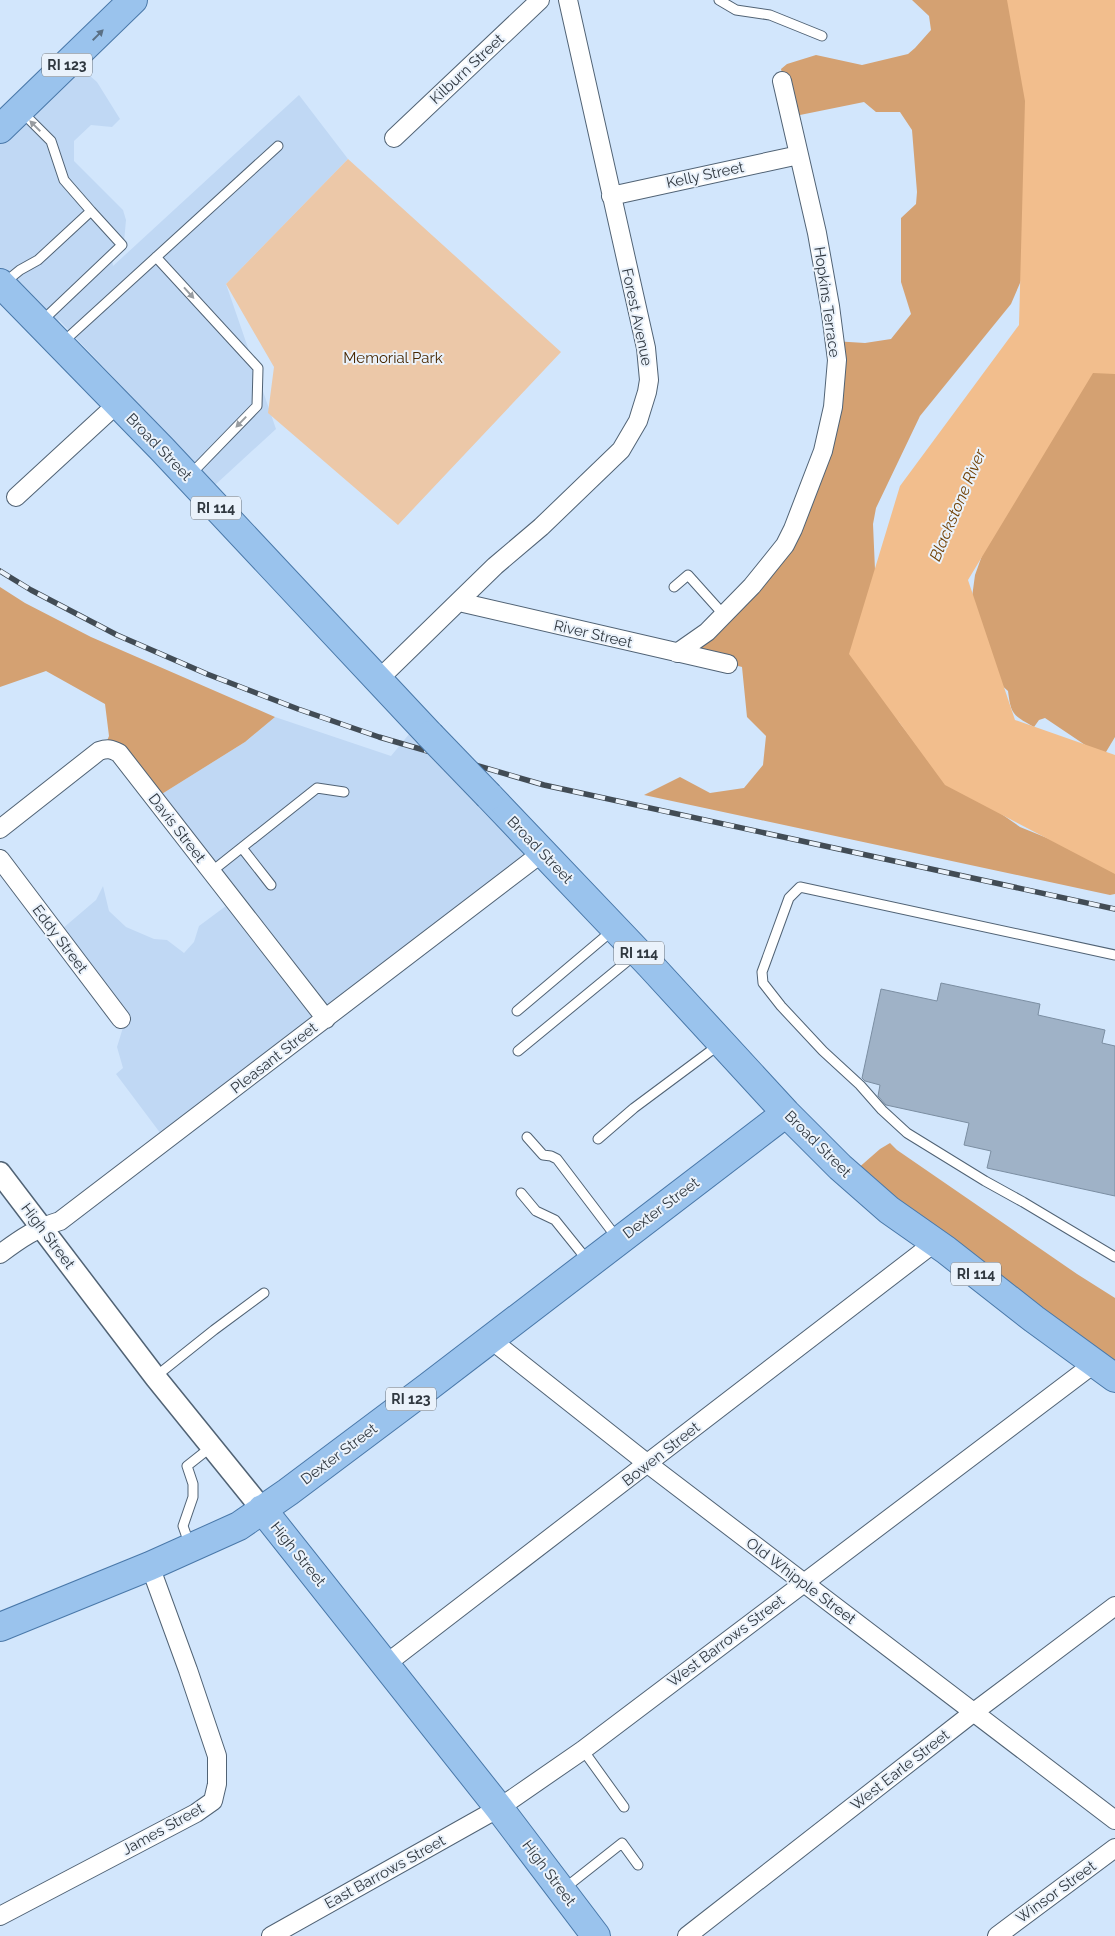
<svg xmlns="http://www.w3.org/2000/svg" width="1115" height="1936" font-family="Raleway,sans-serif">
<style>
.built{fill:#c0d8f4}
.green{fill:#ecc8a8}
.forest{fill:#d4a172}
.water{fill:#f2be8d}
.building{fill:#9fb2c7;stroke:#7b8ea2}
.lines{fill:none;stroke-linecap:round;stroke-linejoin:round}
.service-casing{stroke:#516375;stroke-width:11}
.minor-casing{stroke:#516375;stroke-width:20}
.tertiary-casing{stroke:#516375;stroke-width:24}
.primary-casing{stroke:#4978a9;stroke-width:30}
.service{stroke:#fff;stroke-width:9}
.minor{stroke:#fff;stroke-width:18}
.tertiary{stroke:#fff;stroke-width:21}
.primary{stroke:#9ac3ed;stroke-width:28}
.rail-casing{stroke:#424c55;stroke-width:5.5}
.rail{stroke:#eaf2fb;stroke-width:4;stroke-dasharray:11;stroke-linecap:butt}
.primary-bridge-casing{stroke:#4978a9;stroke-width:30;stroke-linecap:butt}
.primary-bridge{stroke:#9ac3ed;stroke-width:28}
.oneway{fill:#5a7085}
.oneway2{fill:#989ca0}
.labels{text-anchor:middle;stroke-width:4;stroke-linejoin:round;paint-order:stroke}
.shield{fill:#eaf2fb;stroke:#687078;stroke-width:1}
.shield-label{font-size:14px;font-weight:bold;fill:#303840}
.street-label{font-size:15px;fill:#303840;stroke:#eaf2fb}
.park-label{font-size:15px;fill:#482700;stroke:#eaf2fb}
.water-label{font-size:16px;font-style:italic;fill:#714105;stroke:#eaf2fb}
</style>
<rect width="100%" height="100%" fill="#d2e6fc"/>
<path class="built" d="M67,56L97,82L120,119L112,127L91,125L74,141V161L123,210L126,220L124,242L111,253L113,266L299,95L348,159L226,284L276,429L215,485L59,320L50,328L0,279V112Z
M275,717L391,756L419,722L538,847L161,1134L116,1074L123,1068L117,1047L125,1021L62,929L96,900L103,886L109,911L126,927L154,939L167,940L184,953L194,942L199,926L234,900L157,797L245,742Z"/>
<path class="green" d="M348,159L561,352L398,525L268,413L274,367L226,284Z"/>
<path class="forest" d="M912,0H1011L1053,136L1023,276L1011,304L920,416L876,508L873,524L879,662L899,722L923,753L967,790L1020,827L1084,853L1115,861V894L1110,895L644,795L680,777L710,793L744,788L763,765L766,736L747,717L742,667L693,654L782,544L826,440L833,341L865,343L891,339L911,314L901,282V218L916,204L917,192L912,130L900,112H876L864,102L795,116L791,113L781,69L787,64L816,55L862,65L908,54L915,48L931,30L929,16Z
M1115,333V737L1103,757L1045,718L1039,720L1034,727C1013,715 1011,715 1008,691L997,681L968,627L975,575L1006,489Z
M0,587L25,603L91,637L275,717L245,742L157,797L105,746L109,736L105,704L46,671L0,687Z
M890,1143L897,1150L1077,1274L1115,1298V1370L856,1170L880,1149Z"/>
<path class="water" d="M1007,0H1115V374L1093,373L968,580L1015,720L1115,755V874L945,785L849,654L900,486L1019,325L1025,101Z"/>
<path class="building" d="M941,983L1040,1004L1038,1015L1105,1030L1102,1043L1115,1046V1196L987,1168L991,1151L964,1145L969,1123L886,1105L878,1096L880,1085L865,1081L862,1078L881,989L937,1001Z"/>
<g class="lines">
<g class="service-casing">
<path id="service" d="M719,0L736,10L770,15L822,36
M156,257L258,368L257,406L190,475
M4,283L20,270L38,260L91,211L64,180L51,141L21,111
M42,321L122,245L91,211
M62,343L278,146
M674,587L688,575L723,614
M242,848L271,885
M211,872L317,788L344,792
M1115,955L800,887L789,898L762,972L763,983L781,1006L823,1051L860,1085L882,1110L907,1133L985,1181L1023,1202L1115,1257
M517,1011L613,930
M518,1051L636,954
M527,1137L543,1155L551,1156L557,1159L617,1238
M598,1139L634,1108L720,1044
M521,1193L536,1211L555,1220L588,1261
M155,1377L214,1330L264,1293
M190,1546L183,1526L193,1497V1484L187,1466L211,1447
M583,1750L624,1807
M565,1888L622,1843L638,1865"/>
</g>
<g class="minor-casing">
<path id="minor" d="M394,138L540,0
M611,196L799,155
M16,497L117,404
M459,602L728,664
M677,653L707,632L752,586L785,545L793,529L823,451L833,407L837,360L830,306L817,233L782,81
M378,680L495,566L541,527L621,450L638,421L647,392L649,380L646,348L568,0
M0,829L99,751C108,748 111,749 119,753L326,1019
M0,859L121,1019
M0,1254C20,1239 36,1228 60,1221L543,852
M490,1339L648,1464L1115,1820
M386,1664L934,1243
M0,1916L196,1813L213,1801L217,1784V1756L188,1670L150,1566
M271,1936L499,1808L583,1750L1095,1363
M687,1936L974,1712L1115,1606
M997,1936L1115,1848"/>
</g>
<g class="tertiary-casing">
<path id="tertiary" d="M0,1173L156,1378L262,1509"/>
</g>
<g class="primary-casing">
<path id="primary" d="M0,129L133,0
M0,283L162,449L430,735
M489,796L650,965L786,1113L840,1167L889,1210L946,1250L1034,1319L1115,1378
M262,1509L499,1808L596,1936
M0,1627L150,1566L239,1526L288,1492L428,1387L786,1113"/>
</g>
<use href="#service" class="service"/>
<use href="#minor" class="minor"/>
<use href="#tertiary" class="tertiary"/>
<use href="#primary" class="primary"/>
<g class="rail-casing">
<path id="rail" d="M0,571L31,590L117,635L207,674L298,709L379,737L544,785L1115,909"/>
</g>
<use href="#rail" class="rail"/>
<g class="primary-bridge-casing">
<path id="primary-bridge" d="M430,735L489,796"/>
</g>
<use href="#primary-bridge" class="primary-bridge"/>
</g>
<defs><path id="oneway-solid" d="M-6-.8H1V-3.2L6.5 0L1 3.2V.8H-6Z" transform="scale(1.25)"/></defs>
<use class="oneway" href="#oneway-solid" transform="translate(98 35) rotate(-45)"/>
<g class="oneway2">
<use href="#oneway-solid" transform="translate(35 126) rotate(-135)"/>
<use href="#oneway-solid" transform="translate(189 293) rotate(48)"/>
<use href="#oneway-solid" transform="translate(241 422) rotate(134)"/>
</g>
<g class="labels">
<g class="shield">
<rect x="42" y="53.5" width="50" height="23" rx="4"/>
<rect x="191" y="496.5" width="50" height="23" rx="4"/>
<rect x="614" y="941.5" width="50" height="23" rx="4"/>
<rect x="951" y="1262.5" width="50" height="23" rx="4"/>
<rect x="386" y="1387.5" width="50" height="23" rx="4"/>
</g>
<g class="shield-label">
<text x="67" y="70">RI 123</text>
<text x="216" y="513">RI 114</text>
<text x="639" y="958">RI 114</text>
<text x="976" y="1279">RI 114</text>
<text x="411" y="1404">RI 123</text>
</g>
<g class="street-label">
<text transform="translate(467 69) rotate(-43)" y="5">Kilburn Street</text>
<text transform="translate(705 175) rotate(-12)" y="5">Kelly Street</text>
<text transform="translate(827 302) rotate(82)" y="5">Hopkins Terrace</text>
<text transform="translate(637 317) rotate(78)" y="5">Forest Avenue</text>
<text transform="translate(159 447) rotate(46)" y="5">Broad Street</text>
<text transform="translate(593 634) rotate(13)" y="5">River Street</text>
<text transform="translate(177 828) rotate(52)" y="5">Davis Street</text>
<text transform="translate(540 850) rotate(46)" y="5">Broad Street</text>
<text transform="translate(60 939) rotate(53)" y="5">Eddy Street</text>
<text transform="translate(274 1058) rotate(-38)" y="5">Pleasant Street</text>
<text transform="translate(818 1144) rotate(45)" y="5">Broad Street</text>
<text transform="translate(661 1208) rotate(-37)" y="5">Dexter Street</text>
<text transform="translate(48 1236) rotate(53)" y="5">High Street</text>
<text transform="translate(339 1454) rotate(-37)" y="5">Dexter Street</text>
<text transform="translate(661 1454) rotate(-38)" y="5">Bowen Street</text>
<text transform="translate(298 1554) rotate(51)" y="5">High Street</text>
<text transform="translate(801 1581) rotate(37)" y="5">Old Whipple Street</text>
<text transform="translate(726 1641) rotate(-37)" y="5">West Barrows Street</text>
<text transform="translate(900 1770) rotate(-38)" y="5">West Earle Street</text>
<text transform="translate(163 1829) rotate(-29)" y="5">James Street</text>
<text transform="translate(385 1872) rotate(-29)" y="5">East Barrows Street</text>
<text transform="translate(549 1873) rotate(53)" y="5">High Street</text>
<text transform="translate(1056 1892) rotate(-36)" y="5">Winsor Street</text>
</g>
<g class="park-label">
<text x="393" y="363">Memorial Park</text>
</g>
<g class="water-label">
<text transform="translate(957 505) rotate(-67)" y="6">Blackstone River</text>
</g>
</g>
</svg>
